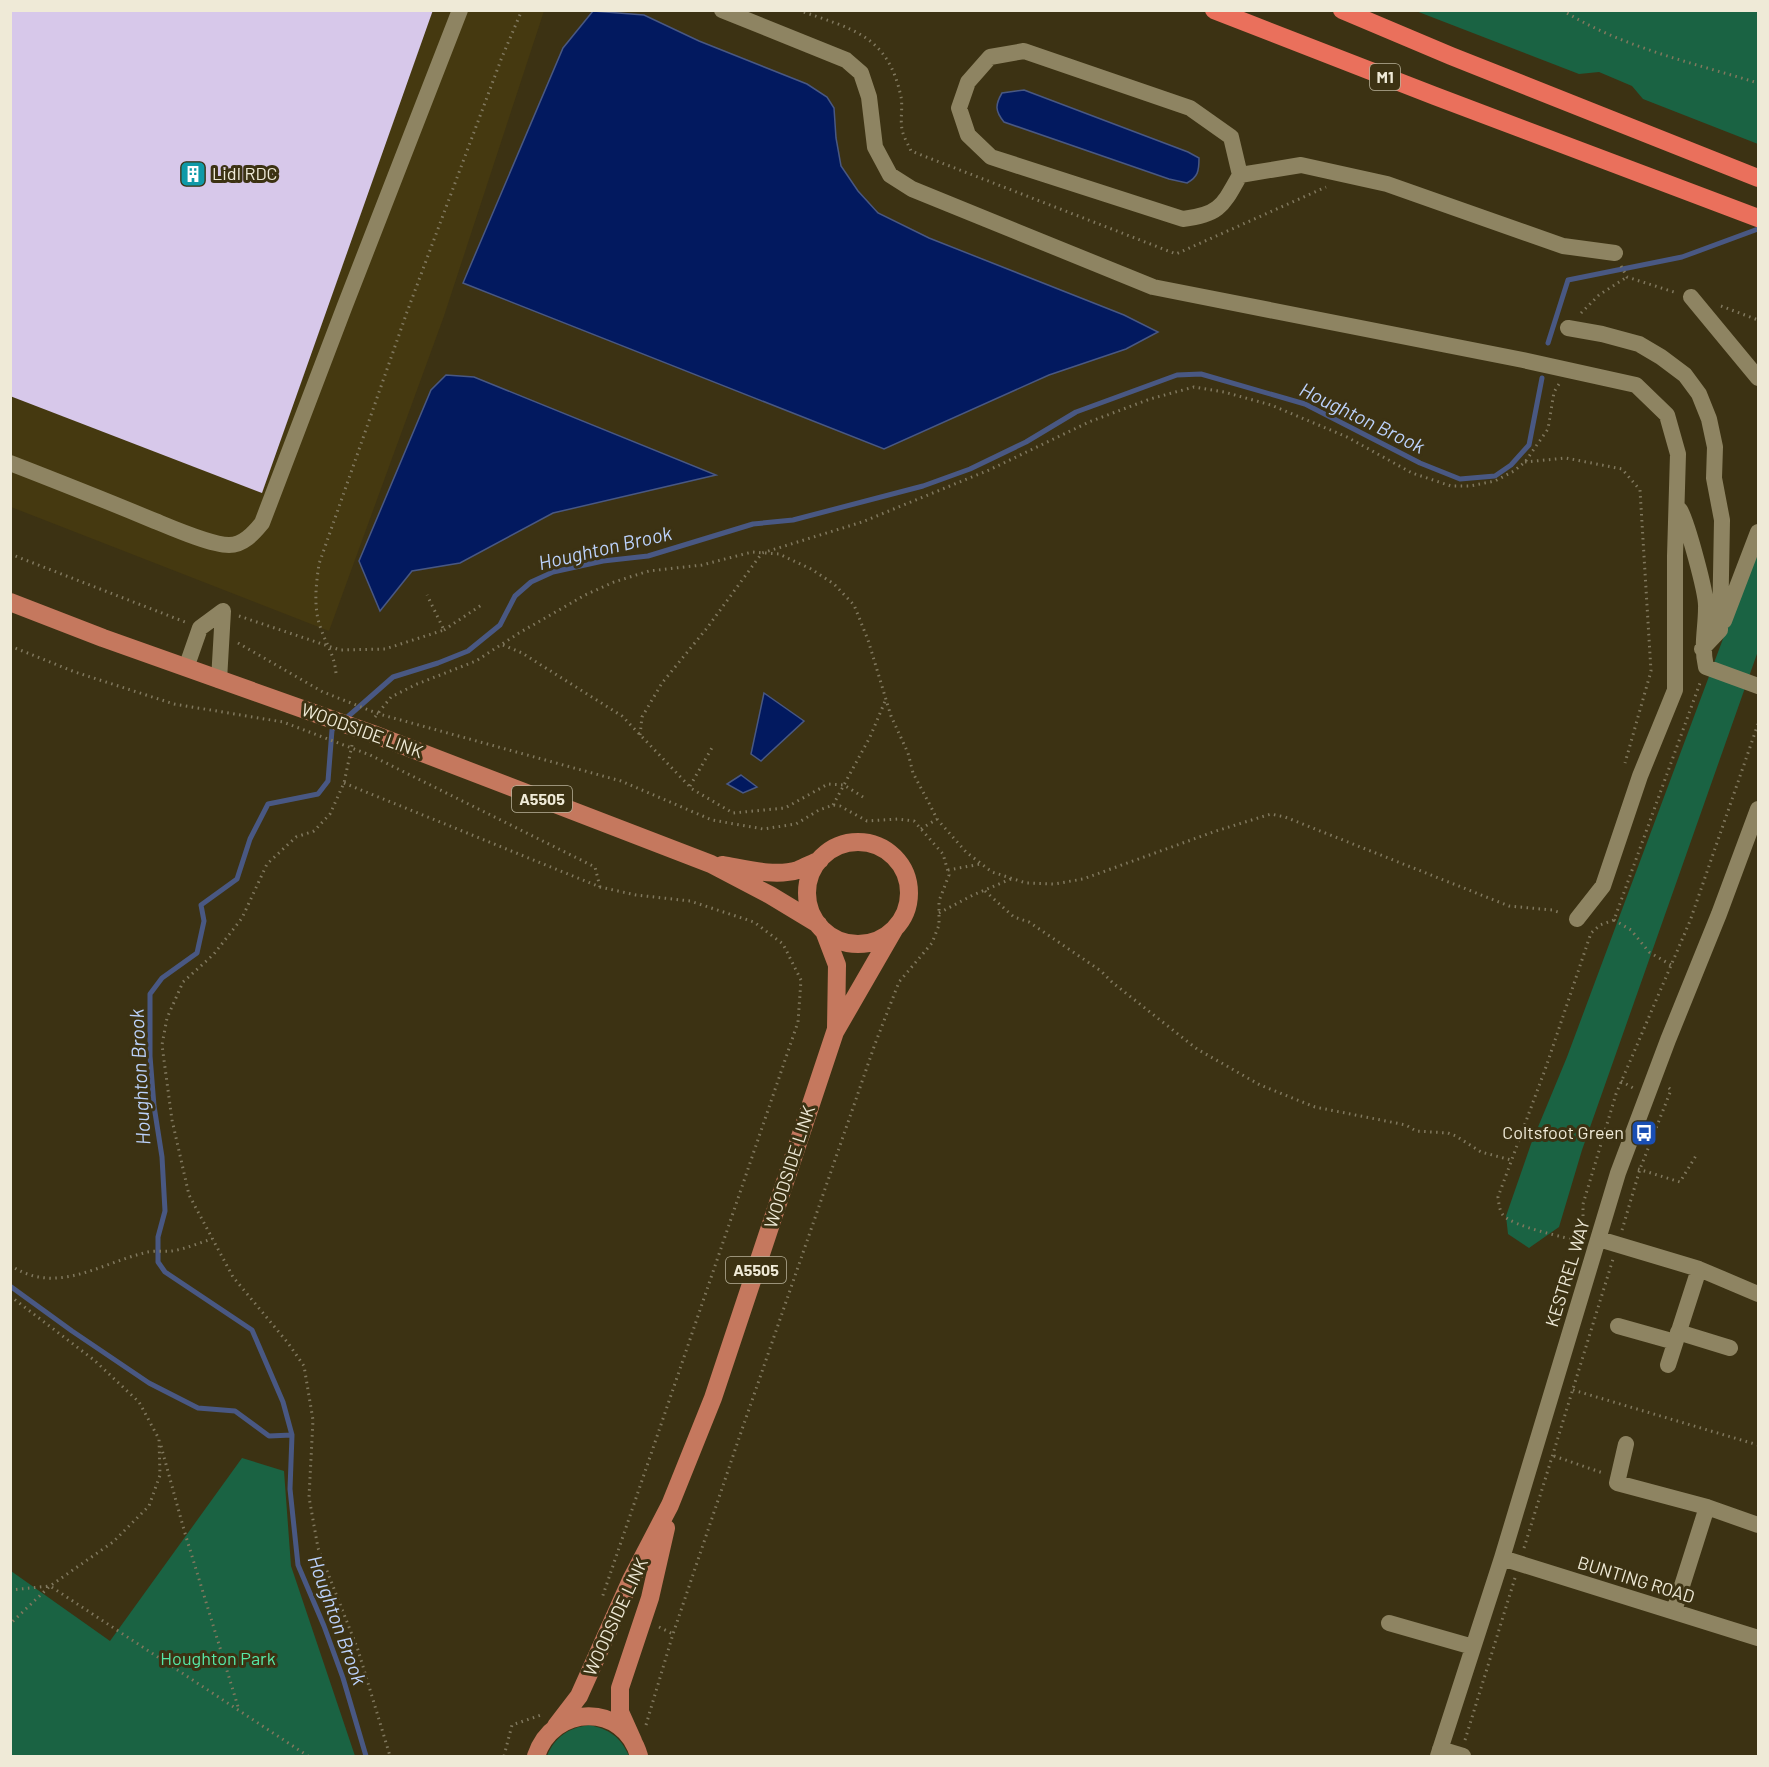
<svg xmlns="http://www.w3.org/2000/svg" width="1769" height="1767" font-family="Barlow,sans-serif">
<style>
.built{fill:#453910}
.green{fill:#1a6343}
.water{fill:#02195f;stroke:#495883;stroke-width:1.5}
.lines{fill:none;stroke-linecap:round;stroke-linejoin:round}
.stream{stroke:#495883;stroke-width:5}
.building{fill:#d7c8ea}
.path{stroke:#80785e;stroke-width:3;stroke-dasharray:1.5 4.5;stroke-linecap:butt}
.minor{stroke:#8e8462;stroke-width:16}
.major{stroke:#c5785e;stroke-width:18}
.highway{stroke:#ea705c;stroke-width:18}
.labels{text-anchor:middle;stroke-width:6;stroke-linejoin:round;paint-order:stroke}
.shield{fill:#3c3213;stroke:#b9b39c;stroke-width:1.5}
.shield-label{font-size:16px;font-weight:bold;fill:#efead7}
.poi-label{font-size:18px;fill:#efead7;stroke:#3c3213;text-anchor:start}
.street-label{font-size:18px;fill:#efead7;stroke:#3c3213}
.park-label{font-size:18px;fill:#56e8a7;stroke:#3c3213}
.water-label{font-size:20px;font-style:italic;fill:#bcd2fb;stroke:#3c3213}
</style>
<rect width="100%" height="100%" fill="#3c3213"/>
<path class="built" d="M10,11H544L444,316L329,631L11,507Z"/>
<path class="green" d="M1416,11H1758V144L1643,99L1632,86L1599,72L1579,74Z
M1758,545V651L1582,1150L1559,1227L1529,1248L1508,1234L1506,1216L1531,1144L1567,1057Z
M242,1458L284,1471L291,1566L355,1756H11V1571L110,1641Z
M589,1725C609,1729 621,1737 629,1756H547C555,1737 568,1728 589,1725Z"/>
<path class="water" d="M593,11L644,15L699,41L807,84L827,97L834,108L836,138L841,166L858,191L878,213L929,238L1124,315L1158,332L1126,349L1049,375L884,449L463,283L563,48Z
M1024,90L1188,152L1199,158C1199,171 1198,177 1187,183L1169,179L1004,122C995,111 995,105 1002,93Z
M446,375L474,377L716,475L553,513L460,563L412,571L380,611L359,561L431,390Z
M764,693L804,721L761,761L751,754Z
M741,775L757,787L743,793L727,784Z"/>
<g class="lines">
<path class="stream" d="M1548,343L1568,280L1682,257L1758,229
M344,720L393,677L438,663L468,651L500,625L515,596L531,582L553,572L603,561L648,556L753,524L793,520L923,486L970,469L1026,442L1076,412L1177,375L1201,374L1305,404L1420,463L1460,479L1495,476L1511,465L1529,445L1542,378
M337,726L332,730L328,781L318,794L268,804L250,839L237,879L201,905L204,921L197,953L162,978L150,994V1056L154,1106L162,1157L165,1211L158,1237V1262L165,1272L252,1330L283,1402L292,1435L290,1489L298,1565L324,1626L343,1678L366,1756
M10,1286L72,1331L149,1383L198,1408L235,1411L269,1436L292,1435"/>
</g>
<path class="building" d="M10,10H433L262,493L10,396Z"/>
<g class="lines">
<path class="path" d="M798,10C851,29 888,34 901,97C903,107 900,119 902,129C903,136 908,144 911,151L1176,254L1326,187
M1562,10C1621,47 1693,63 1758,83
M1621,266L1627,277L1677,293
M1721,306L1758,320
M1581,313L1599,295L1627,277
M1525,462L1566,458L1622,469L1640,490L1651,671L1625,763
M10,554L185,622
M239,616L340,650L385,649L444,630L427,595
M444,630L483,604
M238,643L323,692L379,714L621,781L712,820L763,829L796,824L819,810L833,805L840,806L867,821L898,819L914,821L943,854L949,875L939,901V925L932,943L899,982L875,1044L737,1444L673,1634L646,1725
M503,645L522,653L622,716L692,789L733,813L785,808L828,784L844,785L863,797
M10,646L75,672L174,704L283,722L370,755L595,867L600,887
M336,673C334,654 327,646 321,629C313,608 316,585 319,564L407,312L502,57L522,10
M375,717L391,697L417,684L476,661L519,633L585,595L614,582L649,571L702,565L752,552L779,554L811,569L834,584L854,605L868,640L891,716L908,753L913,773L931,807L937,819L966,852L992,872L1026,883L1054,884L1083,879L1216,831L1271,814L1285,817L1509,906L1552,910L1561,913
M640,735L642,717L662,683L707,628L762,553L862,522L989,470L1089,422L1150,399L1194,387L1224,392L1271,405L1347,437L1412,473L1451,486H1470L1495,481L1514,471L1525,462L1548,429L1554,392L1559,384
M352,745L344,783L330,814L314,831L296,837L267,864L242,918L214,954L183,982L167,1018L162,1045L172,1120L189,1195L233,1277L288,1343L304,1366L313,1420L309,1497L318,1548L358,1650L390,1756
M344,783L600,887L636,895L690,901L754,922L783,944L801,980L798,1022L602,1598
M690,786L713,746
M833,805L870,737L886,699
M921,829L937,819
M948,870L981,864
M985,891L1014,917L1029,922L1101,971L1113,983L1197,1049L1260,1085L1315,1107L1406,1125L1416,1131L1448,1133L1456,1136L1481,1152L1511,1160
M939,913L973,895L1011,879
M1614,920L1631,930L1649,952L1671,965
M1621,1081L1633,1088
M1638,1169L1680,1182L1697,1154
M1583,1228V1204L1616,1094L1690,921L1758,724
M1622,1230L1640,1169L1671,1090L1668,1087
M1582,1242C1565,1237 1513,1227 1503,1215C1499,1210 1499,1203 1498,1197L1546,1067L1591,933L1600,925L1614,920L1700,683
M10,1265C55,1296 99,1264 144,1253C153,1250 163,1252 172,1251C185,1249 199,1243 212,1239
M10,1296L94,1360L139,1402L159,1439L160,1475L149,1506L113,1542L50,1586L308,1756
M1573,1390L1758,1445
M161,1446L184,1530L239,1710
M1554,1456L1603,1473
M1524,1548L1613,1259
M10,1590L50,1586L10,1624
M659,1627L673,1634
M1465,1740L1515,1578
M504,1756L512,1725L541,1715"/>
<path class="minor" d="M722,10L846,60L861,73L869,97L875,147L890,175L912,189L1153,287L1523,360L1636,385L1667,415L1678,454L1675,556V690L1640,776L1603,886L1577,919
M1024,51L1190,108L1231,137L1240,175C1223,205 1220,215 1183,219L991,157L968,135L959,108L968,82L990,57Z
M1240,175L1301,165L1387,184L1563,246L1615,253
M1691,297L1758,378
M1568,328L1602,334L1639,344L1661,357L1685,375L1699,394L1709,419L1715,447L1714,478L1722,520L1720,630L1702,649
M10,463C59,482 107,501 155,521C172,528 211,545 229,545C243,545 253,534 262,523L344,308L460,10
M1680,510C1687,522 1707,594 1706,608C1706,629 1701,645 1706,667L1758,686
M1724,621L1758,532
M186,668L200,628L223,611
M219,680L223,611
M1599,1239L1699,1269L1758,1294
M1618,1326L1675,1342
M1678,1332L1730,1348
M1668,1365L1699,1269
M1626,1444L1617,1483L1707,1507L1758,1525
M1502,1558L1758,1638
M1674,1611L1707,1507
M1389,1623L1473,1647
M1440,1749L1463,1756
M1438,1756L1502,1558L1618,1173L1668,1040L1719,914L1758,809"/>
<path class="major" d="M10,602L103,638L373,734L711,864L770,895L818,924
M807 893a51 51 0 1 1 102 0a51 51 0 1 1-102 0Z
M722,865C746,869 775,877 798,870C805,867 813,863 820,860
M824,931L837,965L836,1028
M556,1726L579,1696L631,1580L670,1505L713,1398L835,1032L895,928
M633,1741L620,1712V1688L650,1598L666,1528
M536,1756C553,1704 624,1702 639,1756"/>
<path class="highway" d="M1214,10L1435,96L1758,218
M1342,10L1451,56L1758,178"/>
</g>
<defs>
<g id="building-square" transform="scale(1.35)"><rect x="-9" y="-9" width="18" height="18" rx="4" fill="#0f9aa8" stroke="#3c3213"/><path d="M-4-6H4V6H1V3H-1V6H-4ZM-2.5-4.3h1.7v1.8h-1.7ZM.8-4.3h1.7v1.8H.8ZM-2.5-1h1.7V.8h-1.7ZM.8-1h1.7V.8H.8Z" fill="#fff"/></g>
<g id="bus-square" transform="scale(1.35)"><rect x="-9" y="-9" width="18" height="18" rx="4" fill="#1a4fb4" stroke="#3c3213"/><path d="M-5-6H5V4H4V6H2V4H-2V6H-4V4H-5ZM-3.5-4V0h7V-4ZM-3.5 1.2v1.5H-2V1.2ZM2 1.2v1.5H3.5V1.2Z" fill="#fff"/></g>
</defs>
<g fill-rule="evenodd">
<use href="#building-square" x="193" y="174"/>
<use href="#bus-square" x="1644" y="1133"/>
</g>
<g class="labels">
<g class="shield">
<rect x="1370" y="64" width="30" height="26" rx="4.5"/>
<rect x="512" y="786" width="60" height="26" rx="4.5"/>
<rect x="726" y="1257" width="60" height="26" rx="4.5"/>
</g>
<g class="shield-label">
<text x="1385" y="83">M1</text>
<text x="542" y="805">A5505</text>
<text x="756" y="1276">A5505</text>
</g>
<g class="poi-label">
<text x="212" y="180">Lidl RDC</text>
<text x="1624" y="1139" text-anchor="end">Coltsfoot Green</text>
</g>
<g class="street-label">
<text transform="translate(362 731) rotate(20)" y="6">WOODSIDE LINK</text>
<text transform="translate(790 1167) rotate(-72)" y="6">WOODSIDE LINK</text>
<text transform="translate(1568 1273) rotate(-73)" y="6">KESTREL WAY</text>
<text transform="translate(1636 1580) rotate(17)" y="6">BUNTING ROAD</text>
<text transform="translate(616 1617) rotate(-65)" y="6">WOODSIDE LINK</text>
</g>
<g class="park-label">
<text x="218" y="1665">Houghton Park</text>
</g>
<g class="water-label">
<text transform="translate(1362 418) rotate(26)" y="7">Houghton Brook</text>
<text transform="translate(605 548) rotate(-13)" y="7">Houghton Brook</text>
<text transform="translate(140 1077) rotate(-93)" y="7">Houghton Brook</text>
<text transform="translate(337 1620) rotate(70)" y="7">Houghton Brook</text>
</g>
</g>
<rect width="1769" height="1767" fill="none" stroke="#efead7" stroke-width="24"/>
</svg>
